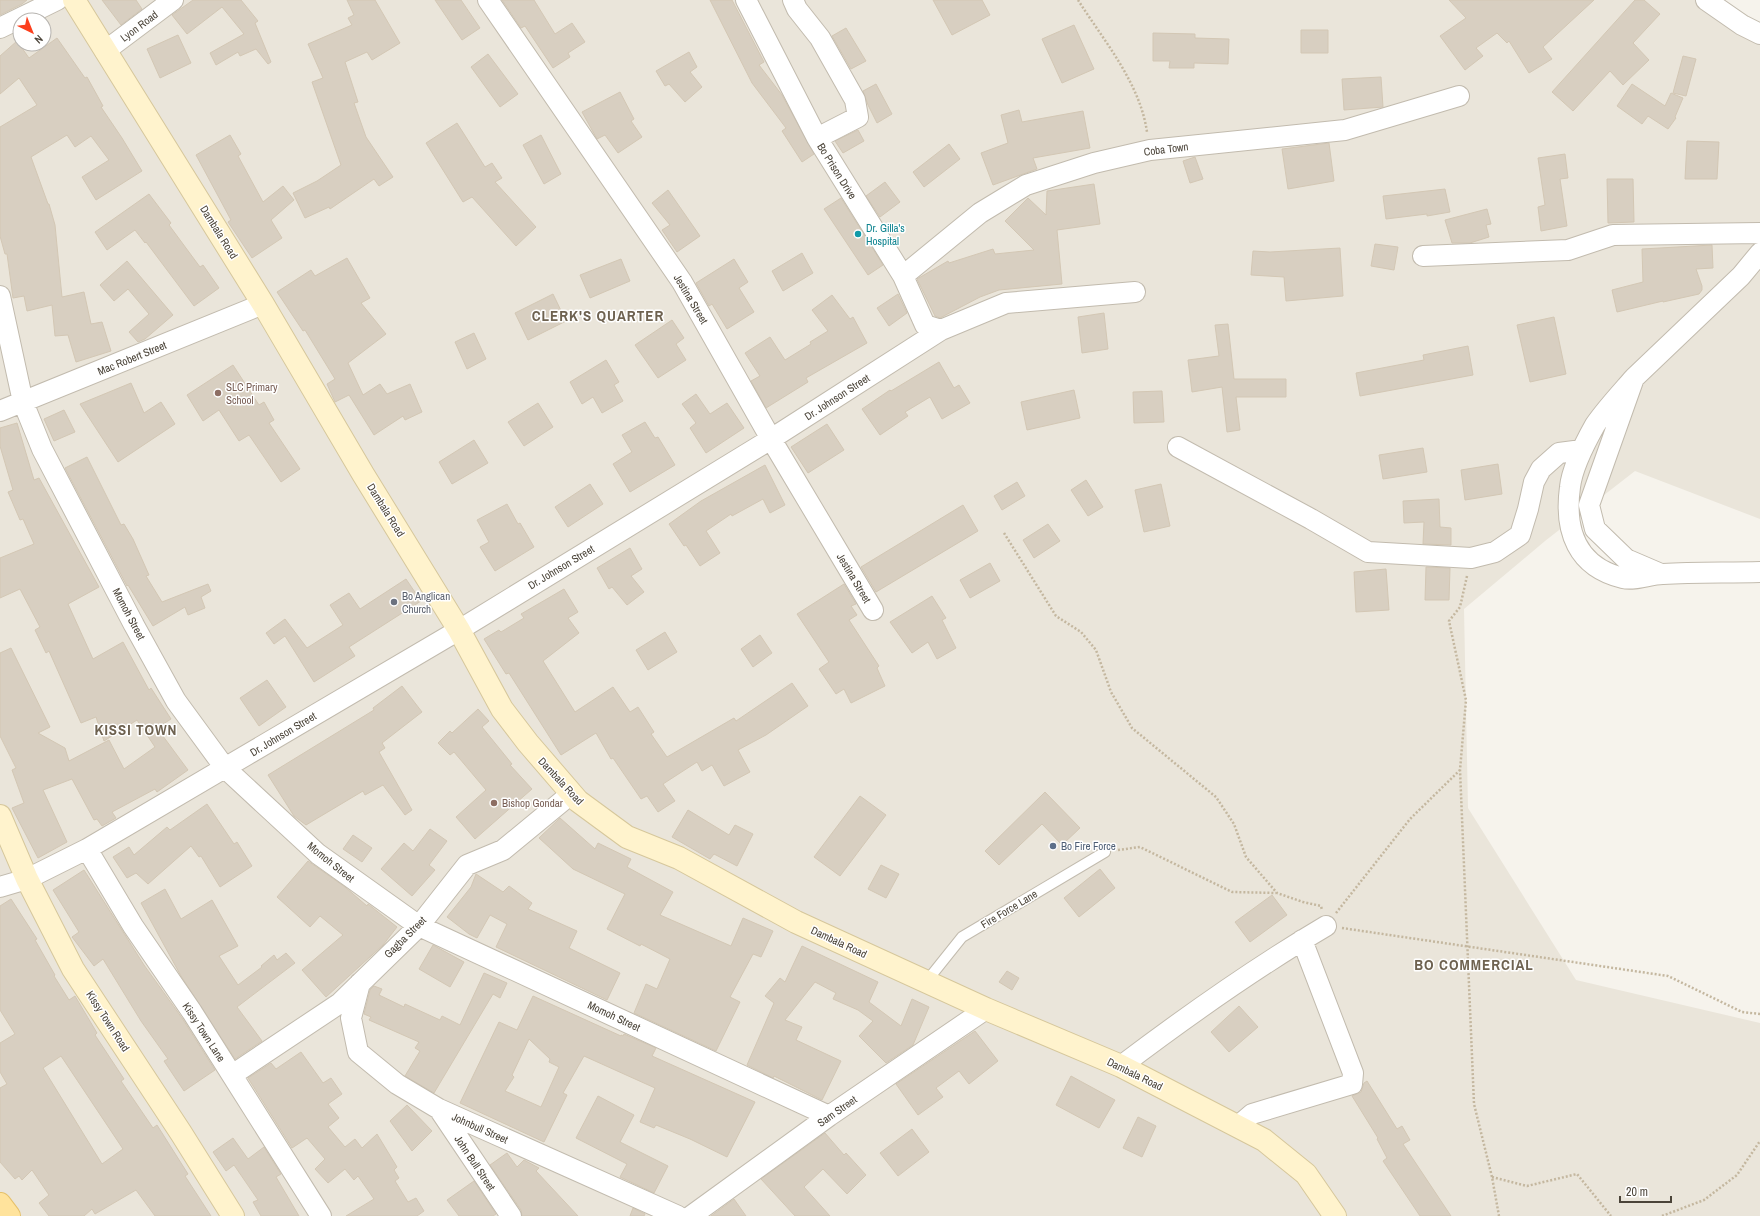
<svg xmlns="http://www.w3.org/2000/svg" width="1760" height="1216" font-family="'Archivo Narrow',sans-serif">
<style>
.residential{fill:#eae5da;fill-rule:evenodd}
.building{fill:#d8cfc1;stroke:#d3c7b4;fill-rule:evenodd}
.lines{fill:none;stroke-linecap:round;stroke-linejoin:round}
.lane-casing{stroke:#c2bbae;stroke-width:12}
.street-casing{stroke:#c2bbae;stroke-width:22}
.secondary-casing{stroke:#d6c79b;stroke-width:24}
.primary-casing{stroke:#e6c16a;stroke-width:24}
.path{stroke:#c4b79f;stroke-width:2.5;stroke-dasharray:2 2;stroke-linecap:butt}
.lane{stroke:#fff;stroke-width:10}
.street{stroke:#fff;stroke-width:20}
.secondary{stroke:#fff3cd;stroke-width:22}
.primary{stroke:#ffe39c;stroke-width:22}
.culture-dot{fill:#0f9aa8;stroke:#fff;stroke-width:1.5}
.education-dot{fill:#8d6e63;stroke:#fff;stroke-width:1.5}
.worship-dot{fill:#6b7280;stroke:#fff;stroke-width:1.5}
.service-dot{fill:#5c6f8a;stroke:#fff;stroke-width:1.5}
.labels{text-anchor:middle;stroke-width:3;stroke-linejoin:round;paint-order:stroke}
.street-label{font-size:11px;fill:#4b4439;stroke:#fff}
.culture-label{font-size:11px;fill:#0d838f;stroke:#fff;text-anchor:start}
.education-label{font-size:11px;fill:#785e54;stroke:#fff;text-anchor:start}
.worship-label{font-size:11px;fill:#5b616d;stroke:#fff;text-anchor:start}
.service-label{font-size:11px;fill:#4e5e75;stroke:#fff;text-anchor:start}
.district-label{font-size:15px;font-weight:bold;letter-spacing:1px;fill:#6e6250;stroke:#fff}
</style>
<rect width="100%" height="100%" fill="#f6f3ec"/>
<path class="residential" d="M0,0H1723L1760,23V519L1635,471L1545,541L1464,609L1468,808L1576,980L1760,1023V1216H0ZM20,20H44V44H20Z"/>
<path class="building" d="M0,0H27L22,4L0,15Z
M102,0H136L142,9L121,25Z
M193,0H241L258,21L255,23L271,62L268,64L256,49L240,56L238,52L216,65L210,53L244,34L222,7L187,34L172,15Z
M347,0H375L400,43L372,60L367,52L345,62L358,102L354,103L366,137L393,177L379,186L374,179L330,209L329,207L305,218L293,193L317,181L341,165L312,82L323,78L308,44L352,25L348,18L354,15Z
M435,0H461L480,28L462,40Z
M502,0H534L555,34L572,23L585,42L568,53L570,57L553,68L525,26L521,28Z
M710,0H732L764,62L759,65L782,95L814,154L802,162L782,131L786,128L752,83Z
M933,0H982L990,15L952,35Z
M1449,0H1594L1543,47L1552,59L1529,73L1509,41L1507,43L1497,33L1476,48L1483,56L1465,70L1440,36L1466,18Z
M1635,0H1644L1660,14L1633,43L1649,60L1623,85L1610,71L1573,111L1552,92Z
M1074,25L1094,69L1062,83L1042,39Z
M846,28L866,61L851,69L832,36Z
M1301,30H1328V53H1301Z
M1153,33L1195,34V38L1229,39L1228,64L1194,63V68H1169L1170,61H1153Z
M178,35L191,63L160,78L147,49Z
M57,38L85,78L87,77L103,106L101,107L122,138L142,171L96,200L82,177L109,160L91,136L75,147L67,135L31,157L48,204H49L55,225L62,297L84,292L91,324L102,322L111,351L76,362L68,335L55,336L52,305L27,311L24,296L13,298L7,254H5L0,236V127L37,105L19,78L0,94V56L17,41L29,58Z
M689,52L697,67L690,72L702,87L685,102L669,84L665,86L656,71Z
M488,54L518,94L500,107L471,67Z
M1683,56L1696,59L1686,96L1673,93Z
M1381,77L1383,107L1344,110L1342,79Z
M876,84L892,114L877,123L868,105L863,91Z
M1632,84L1665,106L1671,93L1683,98L1675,117L1676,118L1668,129L1648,116L1642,124L1617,106Z
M620,92L634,119L631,121L642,137L618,153L605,135L597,139L582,112Z
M1019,110L1022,122L1083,111L1090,148L1033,158L1037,169L993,185L981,153L1008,143L1001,115Z
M457,123L485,167L492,163L502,178L495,182L536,227L516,246L472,197L463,202L426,143Z
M858,130L864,141L843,153L835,141Z
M230,135L241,154L238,156L263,202L283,186L294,200L271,220L282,238L252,258L228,222L231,220L196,155Z
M541,135L561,174L544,184L523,145Z
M1687,141L1719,142L1717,179H1685Z
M1329,143L1334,181L1288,189L1282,149Z
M949,144L960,159L924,187L913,172Z
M1565,154L1568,178L1560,179L1567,226L1541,231L1538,207L1545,205L1538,158Z
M1195,157L1203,179L1190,183L1183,161Z
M1607,179H1633L1634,222L1608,223Z
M885,182L900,202L880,217L866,196Z
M1094,184L1100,224L1057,230L1062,284L999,290L980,297L940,318L935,316L917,279L948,261L949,263L993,249L995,254L1034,250L1005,221L1028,198L1046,215L1047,191Z
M1445,189L1450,212L1427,216V214L1386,219L1383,196Z
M668,190L700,236L677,252L662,230L670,225L652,203Z
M149,194L171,223L169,225L200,267L203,265L219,288L194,306L146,242L145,243L135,230L107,250L95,232Z
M841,198L883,265L868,275L824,209Z
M1487,209L1491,224L1486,225L1489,237L1470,243H1452L1445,220Z
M1375,244L1398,247L1394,270L1371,266Z
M1712,245L1713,268L1696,269L1702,286V290L1699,294L1663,302V301L1617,312L1612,290L1643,282L1642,249Z
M1340,248L1343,296L1286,301L1284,277L1251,275L1253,251L1270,252Z
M802,253L813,273L783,291L772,271Z
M347,258L370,298L361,303L386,334L348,363L363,395L380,384L387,394L410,384L422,412L405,420L403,416L374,435L349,395L335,402L327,384L335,379L305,330L303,331L277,292L311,270L315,276Z
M621,259L630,281L590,298L580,275Z
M734,259L748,282L739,288L754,312L727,329L712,304L709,306L696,283Z
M127,261L173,315L145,339L138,342L129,332L149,314L128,289L114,301L100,285Z
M553,294L566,321L528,340L515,313Z
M898,294L907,313L889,326L877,308Z
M832,295L850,319L853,317L867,343L806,378L808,382L766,408L751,381L760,376L745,353L770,337L785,360L811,344L810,342L828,331L812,310Z
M1104,313L1108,349L1082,353L1078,317Z
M1554,317L1566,374L1530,382L1517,325Z
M672,320L684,338L676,344L686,360L658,378L635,345Z
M1228,324L1234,379H1286V397H1236L1240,430L1227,432L1222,387L1192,392L1188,360L1219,356L1215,325Z
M474,333L486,359L467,369L455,342Z
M1468,346L1473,375L1360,396L1356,373L1424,360L1423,355Z
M606,360L619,382L614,385L623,401L602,413L593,397L582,404L570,382Z
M939,362L954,388L959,385L970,403L942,419L930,397L905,412L908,416L880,435L862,409L890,390L891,391Z
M233,365L259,405L264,402L274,420L269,423L300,469L281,482L249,435L239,441L219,410L203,421L187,395Z
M131,383L144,413L161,402L175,424L118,462L80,404Z
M1074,390L1080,418L1027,430L1021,402Z
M1162,391L1164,422L1134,423L1133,392Z
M696,394L710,414L727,403L744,428L706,453L690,428L696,423L682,404Z
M538,403L553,427L524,446L508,422Z
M64,410L75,432L54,441L44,419Z
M645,422L655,438L658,437L675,465L630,492L613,464L632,452L622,435Z
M17,423L34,480L39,478L99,587L68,604L93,659L123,642L149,690L151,688L171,719L157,728L188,770L157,792L155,789L112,812L116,818L102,826L97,819L94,820L72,779L43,790L67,842L38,858L12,808L24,803L12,770L16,768L0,736V653L11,648L50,727L38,733L65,748L69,761L109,740L124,769L155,747L137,720L104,741L96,717L81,723L49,651L46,653L35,630L40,627L20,589L0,598V558L34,544L23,519L20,520L8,492L13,490L0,446V428Z
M827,424L844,450L808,473L791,447Z
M474,440L488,463L452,484L439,462Z
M1423,448L1427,472L1383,479L1379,455Z
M87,457L121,525L124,524L133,539L149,575L146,576L162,602L208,584L211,591L201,597L205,608L188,615L185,607L153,626L128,585L127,586L65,468Z
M1498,464L1502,494L1465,500L1461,470Z
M765,465L785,505L770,513L763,499L732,516L731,514L706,531L720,553L700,566L686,545L684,546L669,524L701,501Z
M1086,480L1103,507L1088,516L1071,490Z
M1017,482L1025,496L1002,510L994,496Z
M590,484L603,504L568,527L555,507Z
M1161,484L1170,526L1144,532L1135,490Z
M1439,499L1440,527L1451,528V545L1423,544L1424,522L1404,523L1403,501Z
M507,504L518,524L520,523L534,547L495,571L480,547L489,542L477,520Z
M963,505L978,531L876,592L861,567Z
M1048,524L1060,541L1034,558L1023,540Z
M630,548L642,569L631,576L644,592L627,605L612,587L609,589L597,568Z
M990,563L1000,581L970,598L960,580Z
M1426,567L1450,568L1449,600H1425Z
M1386,569L1389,610L1356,612L1354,572Z
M406,579L421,601L349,647L355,656L314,682L285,636L274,644L266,633L285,619L307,648L343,625L330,605L349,593L360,609Z
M844,584L856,604L851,606L857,615L849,620L879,666L877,668L885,686L851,703L844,689L836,694L819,669L829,662L797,614Z
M564,589L578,612L568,618L579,633L543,661L575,712L613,687L630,712L638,707L654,732L651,734L667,757L734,718L736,721L792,683L808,706L766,735L738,750L750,772L724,786L712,765L702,771L697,762L663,784L675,801L658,812L647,796L641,799L613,758L611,759L596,733L561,755L509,673L506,674L484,639L499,630L501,632L524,618L521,614Z
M932,596L946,618L942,620L956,648L937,659L928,642L912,653L890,622Z
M665,632L677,652L648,670L636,650Z
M760,635L772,653L753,667L741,649Z
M267,680L286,707L259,726L240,698Z
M402,686L422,712L382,743L385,748L379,752L412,810L405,815L383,785L365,795L363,791L306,825L294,816L268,775L374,710L373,708Z
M478,709L489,721L482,727L512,764L510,765L532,789L475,839L456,817L486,790L454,752L450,755L438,743L450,731L452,733Z
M1045,792L1080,828L1062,845L1042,824L999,865L985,851Z
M860,796L886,815L840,876L814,857Z
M207,804L234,844L237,842L252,866L220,887L201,856L199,857L191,846L148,884L136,873L127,878L113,857L129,847L134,855L167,827L170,830Z
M688,810L729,835L735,825L753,834L737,866L714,854L710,859L672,837Z
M560,818L595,849L598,843L631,859L627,867L673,892L660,915L731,946L743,918L773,931L761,957L753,954L730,997L740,1002L716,1051L634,1013L646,984L657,989L670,959L641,944L640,946L607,929L625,894L573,869L539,838Z
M430,829L447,841L429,865L435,870L412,896L381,869L404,843L413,851Z
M353,835L372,848L362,862L343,849Z
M308,861L345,887L367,906L368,904L397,927L383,945L326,997L302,970L343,935L320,916L310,927L277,897Z
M881,865L899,874L886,898L868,889Z
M1100,869L1115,888L1079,917L1064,898Z
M84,870L144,965L182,1018L215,1070L184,1091L164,1061L168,1059L141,1021L103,959L94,966L72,937L79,932L53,890Z
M476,874L503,892L509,886L532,903L528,909L577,931L569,948L620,973L607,1000L496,947L507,924L490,915L477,938L469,934L447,917L471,887Z
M165,889L181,919L212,900L238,946L219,956L238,985L262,967L261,966L274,955L277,960L286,953L295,963L237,1007L262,1041L235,1059L181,976L141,903Z
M1272,895L1287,915L1250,942L1235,922Z
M11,899L37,939L35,940L55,975L54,976L69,1000L75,996L97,1033L95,1035L124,1079L121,1081L153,1128L157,1125L188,1174L185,1176L211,1216H155L136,1190L95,1214L92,1209L84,1216H49L39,1203L49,1195L32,1170L22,1180L19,1176L15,1179L0,1162V1088L7,1084L0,1072V1043L15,1034L0,1010V906ZM61,1056L123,1149L102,1164L43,1068Z
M433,945L464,962L450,987L419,969Z
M802,946L878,982L869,1002L901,1026L912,999L929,1007L913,1045L886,1063L859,1036L873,1021L858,1010L833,999L836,993L815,982L785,1020L802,1027L796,1040L841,1061L822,1100L774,1076L773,1078L747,1065L774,1003L765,996L780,978L785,982Z
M1007,971L1019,978L1012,990L999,982Z
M484,973L507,983L500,998L493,994L434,1093L405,1076L420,1051L415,1048L419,1042L369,1020L371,1017L364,1014L370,990L374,986L382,989L379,995L404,1007L405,1004L440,1020L442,1016L460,1025Z
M533,996L621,1036V1035L623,1036L624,1034L656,1048L652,1056L755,1102L727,1157L690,1139L656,1125L654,1128L640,1122L655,1088L584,1056L563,1093L567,1095L544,1142L460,1103L499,1022L517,1030ZM529,1039L550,1059L549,1062L559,1067L541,1107L505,1091L514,1077L512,1075Z
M1239,1006L1258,1027L1229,1052L1211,1032Z
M975,1031L998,1061L969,1084L959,1071L936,1088L943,1097L918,1115L896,1084Z
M301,1052L323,1083L331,1078L342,1094L328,1104L339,1118L328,1127L345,1147L355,1139L362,1148L377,1134L397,1167L394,1170L399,1178L395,1181L408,1202L416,1198L424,1211L417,1216H346L374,1199L358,1176L354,1180L345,1169L328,1183L315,1169L325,1159L307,1138L292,1148L248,1078L271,1063L276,1069Z
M1071,1076L1115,1100L1099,1128L1056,1105Z
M1367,1081L1397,1129L1402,1126L1410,1140L1403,1144L1451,1216H1420L1383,1161L1387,1158L1377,1139L1378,1138L1352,1096L1361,1092L1364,1083Z
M598,1096L634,1115L620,1142L668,1166L654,1193L620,1177L627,1164L576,1138Z
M407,1105L432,1131L412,1151L390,1121Z
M1138,1117L1156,1126L1142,1157L1123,1148Z
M912,1129L929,1152L898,1176L880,1153Z
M825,1133L844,1155L846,1153L866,1175L847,1194L823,1169L804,1187L830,1216H795L761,1179Z
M233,1138L248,1159L264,1147L281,1174L276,1177L299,1216H261L253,1202L258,1200L234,1165L226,1171L213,1152Z
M507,1153L517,1167L524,1160L539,1168L536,1171L578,1216H522L521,1210L490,1165Z
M474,1181L496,1214L493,1216H459L447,1200Z
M734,1199L746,1216H711Z
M633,1208L645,1214L644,1216H630Z"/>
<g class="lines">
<g class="lane-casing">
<path id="lane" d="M926,982L962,937L1105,852"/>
</g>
<g class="street-casing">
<path id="street" d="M488,0L682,282L771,439L873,610
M746,0L817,138L903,276L925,325L941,330
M793,0L797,9L820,38L855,100L858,117L817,138
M1706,0L1742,25L1760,34
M0,28L57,0
M105,51L173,0
M1423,256L1568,250L1613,235L1760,233
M903,276L980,213L1026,185L1094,163L1150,150L1345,130L1459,96
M0,296L23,402L42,449L134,625L176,701L225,768L318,854L419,926L829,1116
M1634,378L1741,276L1760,253
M0,411L263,304
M1178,447L1311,519L1368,552L1471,558L1495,552L1520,535L1528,509L1534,482L1541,469L1559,453L1582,450
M1661,574L1626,559L1595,529L1589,505L1634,378C1621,393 1606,409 1595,425C1586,441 1572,469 1570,487C1564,531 1577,567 1623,578C1635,581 1650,574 1663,574C1695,572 1728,573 1760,572
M87,849L133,926L192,1012L321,1216
M0,887L27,879L87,849L459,630L771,439L941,330L1006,303L1135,292
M360,983L351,1018L358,1052L397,1084L439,1109L678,1216
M1121,1066C1187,1016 1255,968 1326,926
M232,1075L340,1003L419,926L467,865L503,850L571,794
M439,1109L511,1216
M1238,1126L1252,1114L1352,1084L1353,1073L1302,940
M691,1216L829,1116L986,1009"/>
</g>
<g class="secondary-casing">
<path id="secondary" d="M74,0L263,304L363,474L459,630L502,709L528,743L578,801L627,837L679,858L796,922L986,1009L1121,1066L1264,1140L1306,1174L1335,1216
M0,816L27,879L73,969L181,1133L233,1216"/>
</g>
<g class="primary-casing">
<path id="primary" d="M0,1204L9,1216"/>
</g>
<path class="path" d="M1078,0C1104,41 1140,83 1147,132
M1004,533L1056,616L1081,632L1096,650L1111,692L1132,728L1216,797L1234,824L1246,857L1277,893L1303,902L1321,906L1322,910
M1467,576L1460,607L1449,621L1466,700L1460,770L1474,1104L1492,1177L1499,1216
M1118,850L1140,847L1232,892L1276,893
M1336,913L1410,819L1460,770
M1342,928L1668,976L1742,1012L1760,1014
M1492,1177L1527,1186L1577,1174L1611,1216
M1662,1216L1704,1200L1737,1175L1760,1141"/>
<use href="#lane" class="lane"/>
<use href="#street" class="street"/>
<use href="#secondary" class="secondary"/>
<use href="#primary" class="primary"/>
</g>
<circle class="culture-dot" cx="858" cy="234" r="4"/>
<g class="education-dot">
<circle cx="218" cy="393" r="4"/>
<circle cx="494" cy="803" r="4"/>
</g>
<circle class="worship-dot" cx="394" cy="602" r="4"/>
<circle class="service-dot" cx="1053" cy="846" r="4"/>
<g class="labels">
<g class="street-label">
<text transform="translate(139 26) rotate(-37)" y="4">Lyon Road</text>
<text transform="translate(1166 149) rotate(-7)" y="4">Coba Town</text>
<text transform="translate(837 171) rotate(58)" y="4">Bo Prison Drive</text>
<text transform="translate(219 232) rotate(58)" y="4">Dambala Road</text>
<text transform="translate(691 299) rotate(59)" y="4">Jestina Street</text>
<text transform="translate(132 358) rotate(-22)" y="4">Mac Robert Street</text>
<text transform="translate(837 397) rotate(-33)" y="4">Dr. Johnson Street</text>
<text transform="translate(386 510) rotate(58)" y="4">Dambala Road</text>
<text transform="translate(561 567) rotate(-31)" y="4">Dr. Johnson Street</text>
<text transform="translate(854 578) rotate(59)" y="4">Jestina Street</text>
<text transform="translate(129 614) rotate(62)" y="4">Momoh Street</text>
<text transform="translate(283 734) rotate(-31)" y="4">Dr. Johnson Street</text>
<text transform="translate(561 781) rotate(47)" y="4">Dambala Road</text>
<text transform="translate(331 862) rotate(39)" y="4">Momoh Street</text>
<text transform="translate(1009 909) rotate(-31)" y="4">Fire Force Lane</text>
<text transform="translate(405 937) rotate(-45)" y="4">Gagba Street</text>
<text transform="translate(839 942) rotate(25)" y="4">Dambala Road</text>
<text transform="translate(614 1016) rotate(25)" y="4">Momoh Street</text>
<text transform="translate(108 1021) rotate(57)" y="4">Kissy Town Road</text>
<text transform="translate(204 1032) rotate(57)" y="4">Kissy Town Lane</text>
<text transform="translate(1135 1074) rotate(26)" y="4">Dambala Road</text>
<text transform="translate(837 1111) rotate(-35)" y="4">Sam Street</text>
<text transform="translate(480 1128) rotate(24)" y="4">Johnbull Street</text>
<text transform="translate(475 1163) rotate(56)" y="4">John Bull Street</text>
</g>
<g class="culture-label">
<text x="866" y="232">Dr. Gilla's<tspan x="866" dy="13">Hospital</tspan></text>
</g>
<g class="education-label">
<text x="226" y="391">SLC Primary<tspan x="226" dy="13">School</tspan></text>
<text x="502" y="807">Bishop Gondar</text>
</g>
<g class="worship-label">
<text x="402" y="600">Bo Anglican<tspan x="402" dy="13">Church</tspan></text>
</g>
<g class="service-label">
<text x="1061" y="850">Bo Fire Force</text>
</g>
<g class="district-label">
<text x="598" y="321">CLERK'S QUARTER</text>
<text x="136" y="735">KISSI TOWN</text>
<text x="1474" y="970">BO COMMERCIAL</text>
</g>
</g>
<g transform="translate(32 32) rotate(137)"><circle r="19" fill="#ffffff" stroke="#b7b4b0"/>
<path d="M0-3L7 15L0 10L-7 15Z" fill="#fc3f1d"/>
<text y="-6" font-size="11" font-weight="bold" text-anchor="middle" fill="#4b4439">N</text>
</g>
<path d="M1620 1196v6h51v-6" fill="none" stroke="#4b4439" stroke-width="2"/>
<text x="1626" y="1196" font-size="12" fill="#4b4439" stroke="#ffffff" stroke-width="3" paint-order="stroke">20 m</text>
</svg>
